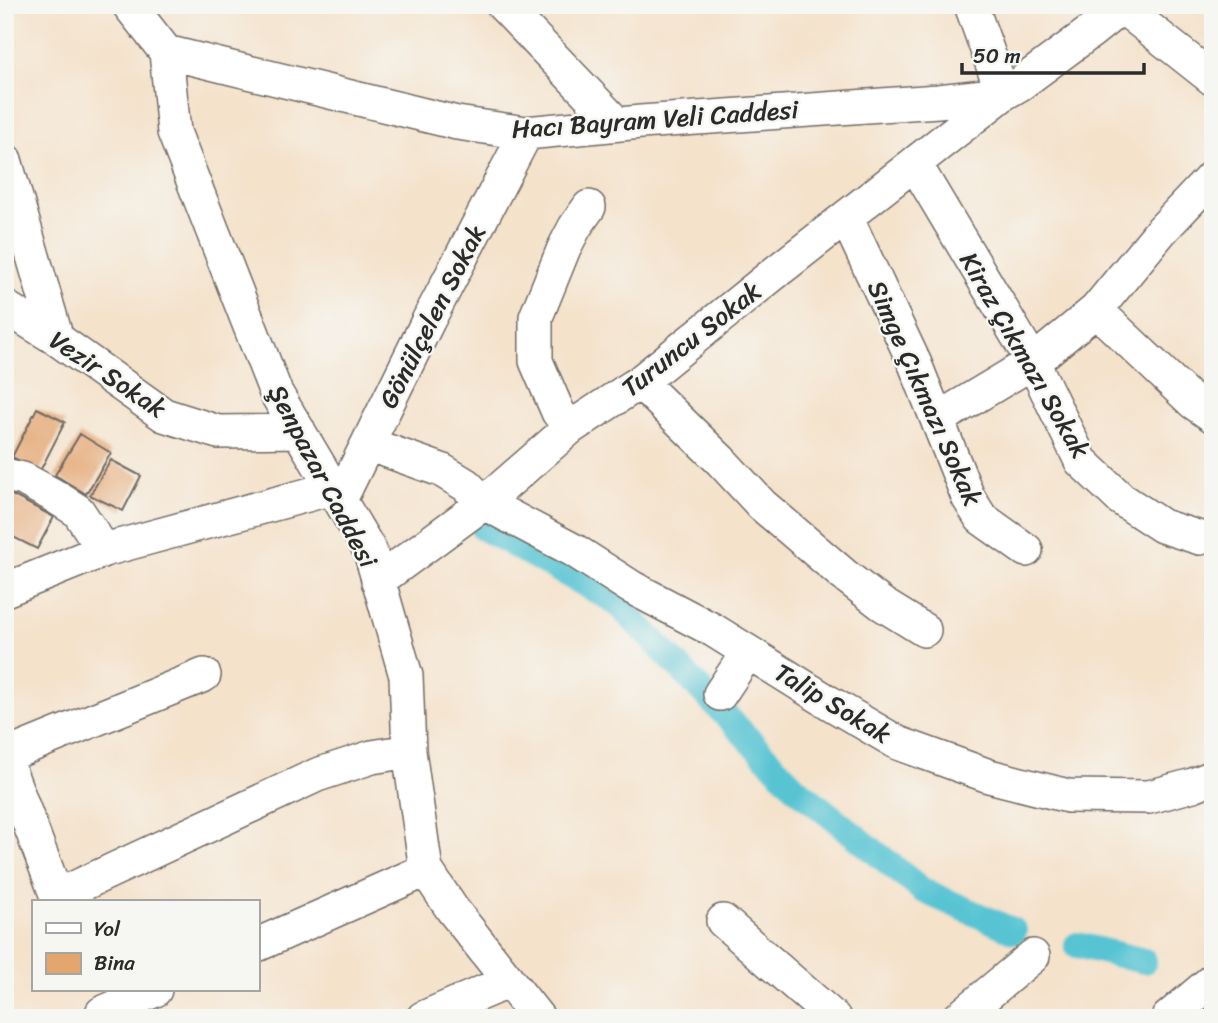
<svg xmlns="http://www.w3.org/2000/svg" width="1218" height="1023" font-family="Sriracha,sans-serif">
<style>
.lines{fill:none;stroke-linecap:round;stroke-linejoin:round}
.canal{stroke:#59c4d3;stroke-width:26}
.building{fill:#e4a56f}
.minor-casing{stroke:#716b63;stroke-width:36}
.minor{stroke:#fff;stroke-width:33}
.labels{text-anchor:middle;stroke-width:5;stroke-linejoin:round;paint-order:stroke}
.street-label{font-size:26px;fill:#2b2b2b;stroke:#f6f6f2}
</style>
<rect width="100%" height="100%" fill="#f6f6f2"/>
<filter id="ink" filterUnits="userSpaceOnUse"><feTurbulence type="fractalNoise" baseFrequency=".0143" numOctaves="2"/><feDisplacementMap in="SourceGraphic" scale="14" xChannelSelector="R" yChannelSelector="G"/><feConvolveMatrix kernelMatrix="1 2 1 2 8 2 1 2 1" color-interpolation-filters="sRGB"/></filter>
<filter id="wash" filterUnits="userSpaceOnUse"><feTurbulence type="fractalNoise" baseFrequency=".00686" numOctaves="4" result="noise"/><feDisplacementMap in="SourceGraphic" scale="28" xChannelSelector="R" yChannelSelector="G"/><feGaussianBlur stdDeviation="1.57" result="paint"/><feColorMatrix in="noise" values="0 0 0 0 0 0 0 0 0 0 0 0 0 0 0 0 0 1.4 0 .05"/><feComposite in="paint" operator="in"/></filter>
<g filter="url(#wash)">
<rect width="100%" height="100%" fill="#f4e2cb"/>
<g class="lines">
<path class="canal" d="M483,528L615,601L796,788L922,890L1014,931
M1077,945L1144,961"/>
</g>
<g id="blocks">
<path class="building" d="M37,408L65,422L40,471L12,457Z
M80,434L111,453L86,494L55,475Z
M111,460L141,476L123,511L90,495Z
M10,494L54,517L37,549L5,533V503Z"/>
</g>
</g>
<g filter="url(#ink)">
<use href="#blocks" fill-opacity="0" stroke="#716b63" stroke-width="2"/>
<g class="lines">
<g class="minor-casing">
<path id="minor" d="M129,5L166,52L174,132L276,393L370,551L406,676L409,751L426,870L452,909L538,1018
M503,5L617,124
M1122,7L1213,79
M166,52L457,123L526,133L641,122L938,101L1003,94L1020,84L1093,30L1124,5
M5,160L57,339
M915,164L1033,362L1081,461L1121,499L1162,526L1200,538
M846,217L915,364L968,497L981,518L1026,550
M5,307L57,339L164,415L218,432L299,431
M1096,310L1194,403L1213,416
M640,382L721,461L762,505L844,575L882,604L924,630
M938,419L1033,362L1096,310L1160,232L1213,176
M570,428L558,412L536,361V317L564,248L575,227L589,207
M368,444L441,470L466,485L484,503L575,551L631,587L713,630L830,703L898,743L989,776L1068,796L1149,797L1193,785L1213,777
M5,475L23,479L51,494L78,511L104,550L5,590
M340,500L428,321L526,133
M104,550L333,488
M378,581L484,503L570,428L640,382L771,276L1003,94L971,5
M720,694L748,652
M5,756L204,675
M5,759L59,902
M57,896L317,775L372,757L409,751
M723,921L834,1018
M257,945L426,870
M102,1013L155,990
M423,1018L509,981
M959,1018L1033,956
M1168,1018L1213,980"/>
</g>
<use href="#minor" class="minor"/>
</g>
</g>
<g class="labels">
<g class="street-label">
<text transform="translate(655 119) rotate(-4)" y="9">Hacı Bayram Veli Caddesi</text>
<text transform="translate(432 316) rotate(-63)" y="9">Gönülçelen Sokak</text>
<text transform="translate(691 339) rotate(-38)" y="9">Turuncu Sokak</text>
<text transform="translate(1025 355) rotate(60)" y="9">Kiraz Çıkmazı Sokak</text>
<text transform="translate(108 374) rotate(34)" y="9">Vezir Sokak</text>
<text transform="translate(925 393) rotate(66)" y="9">Simge Çıkmazı Sokak</text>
<text transform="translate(323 476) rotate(62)" y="9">Şenpazar Caddesi</text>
<text transform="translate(833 703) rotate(31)" y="9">Talip Sokak</text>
</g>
</g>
<rect width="1218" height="1023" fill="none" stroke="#f6f6f2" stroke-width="28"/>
<rect x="32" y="900" width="228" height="91" fill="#f6f6f2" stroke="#a5a5a2" stroke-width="2"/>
<rect x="46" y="923" width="35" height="10" fill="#ffffff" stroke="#a5a5a2" stroke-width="2"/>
<text x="94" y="936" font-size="21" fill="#2b2b2b">Yol</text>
<rect x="46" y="953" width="35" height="21" fill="#e4a56f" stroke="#a5a5a2" stroke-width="2"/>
<text x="94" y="970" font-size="21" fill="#2b2b2b">Bina</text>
<path d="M962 63v10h182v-10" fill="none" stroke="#2b2b2b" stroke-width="3.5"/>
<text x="973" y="63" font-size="21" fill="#2b2b2b" stroke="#f6f6f2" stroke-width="5" paint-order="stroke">50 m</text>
</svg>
